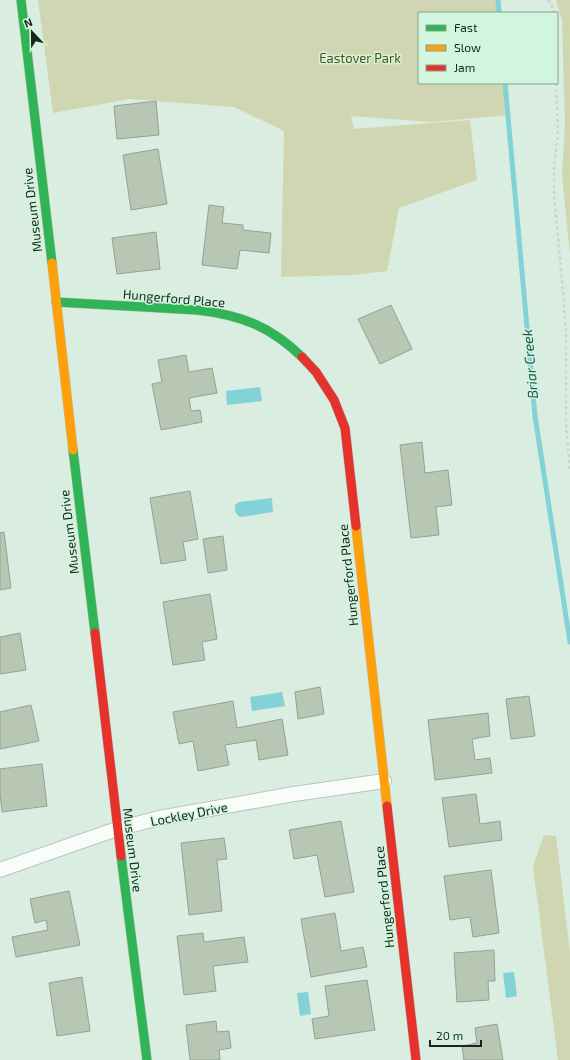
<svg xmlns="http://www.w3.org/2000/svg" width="570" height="1060" font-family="'Exo 2',sans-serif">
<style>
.green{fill:#cfd6b1}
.water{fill:#83d2d8}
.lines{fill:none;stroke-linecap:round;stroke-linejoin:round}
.stream{stroke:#83d2d8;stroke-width:5}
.building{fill:#b7c7b4;stroke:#95a195}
.street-casing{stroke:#b7c7bd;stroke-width:16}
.fast-casing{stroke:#b7c7bd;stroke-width:10}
.slow-casing{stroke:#b7c7bd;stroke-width:10}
.jam-casing{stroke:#b7c7bd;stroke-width:10}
.path{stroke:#cdd3cf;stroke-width:2.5;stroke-dasharray:3 3;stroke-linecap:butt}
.street{stroke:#f9fcfa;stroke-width:14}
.fast{stroke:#30b455;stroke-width:9}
.slow{stroke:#ff9f0a;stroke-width:9}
.jam{stroke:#e5322d;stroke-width:9}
.labels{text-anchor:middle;stroke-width:3;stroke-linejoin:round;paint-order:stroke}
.park-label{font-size:13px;fill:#524f15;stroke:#d1f5dd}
.street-label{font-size:13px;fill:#18251d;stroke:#d1f5dd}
.water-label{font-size:14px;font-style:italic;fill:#215056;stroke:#d1f5dd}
</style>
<rect width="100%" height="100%" fill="#d9ede0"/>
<path class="green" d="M38,0H497L498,13H419V83H505L508,115L432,122L351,116L354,129L470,120L477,180L399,208L387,271L352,275L281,277L284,131L234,107L130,99L53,113Z
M556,0H570V254L562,175L565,126L562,20Z
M544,835L556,836L570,953V1060H558L533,866Z"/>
<path class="water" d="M260,387L262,401L227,405L226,391Z
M272,498L273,512L241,517L238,516L235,511V505L239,502Z
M282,692L285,706L252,711L250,697Z
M514,972L517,996L506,998L503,973Z
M308,992L311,1014L300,1016L297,993Z"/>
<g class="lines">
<path class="stream" d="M498,0L499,13
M505,83L535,416L570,642"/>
</g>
<path class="building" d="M156,101L159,135L117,139L114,106Z
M158,149L167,204L131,210L123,155Z
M209,205L224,207L222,223L243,225V230L271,233L269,253L240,250L237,269L202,265Z
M156,232L160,269L117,274L112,238Z
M391,305L412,349L380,364L358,319Z
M186,355L189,372L212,368L217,393L189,398L191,411L200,410L202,422L161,430L152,384L162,382L158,360Z
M422,442L425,473L448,470L452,505L436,507L439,535L411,538L400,445Z
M190,491L198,539L183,542L186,560L161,564L150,498Z
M4,532L11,588L0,590V533Z
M223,536L227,570L208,573L203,539Z
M210,594L217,639L202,642L205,660L173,665L163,602Z
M20,633L26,670L0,674V637Z
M320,687L324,714L298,719L295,692Z
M529,696L535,736L511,739L506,699Z
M233,701L237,728L282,719L288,755L259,760L256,740L225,745L229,765L198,771L193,741L179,744L173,712Z
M31,705L39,741L0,749V712Z
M488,713L490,736L472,739L475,760L490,758L492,773L435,780L428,720Z
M42,764L47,806L2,812L0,793V769Z
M476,794L480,824L500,821L502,840L449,847L442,798Z
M341,821L354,892L325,897L317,855L294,859L289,830Z
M224,838L227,859L217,860L222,911L189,915L181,843Z
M491,870L499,933L473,937L470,917L450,920L444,876Z
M69,891L80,945L16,957L12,937L48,930L46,920L35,923L30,899Z
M335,913L341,951L363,947L367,967L311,977L301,919Z
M203,933L204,942L244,937L248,962L213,966L216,991L184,995L177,936Z
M494,950L495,981H488L489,1000L457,1002L454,953Z
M82,977L90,1031L57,1036L49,983Z
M367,980L375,1030L315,1039L312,1019L329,1016L325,986Z
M216,1021L217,1032L229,1031L231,1048L219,1050L220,1060H190L186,1025Z
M497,1024L503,1060H464L462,1046L477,1043L475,1028Z"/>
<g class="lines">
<g class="street-casing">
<path id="street" d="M0,870L88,839L117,829L159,818L294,794L384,781"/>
</g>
<g class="fast-casing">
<path id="fast" d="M21,0L52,263
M56,302L197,310C241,315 270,326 302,357
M73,450L95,633
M121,856L147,1060"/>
</g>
<g class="slow-casing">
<path id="slow" d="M52,263L73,450
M356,526L387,806"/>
</g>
<g class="jam-casing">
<path id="jam" d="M302,357L316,372L334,400L345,428L356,526
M95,633L121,856
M387,806L416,1060"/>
</g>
<path class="path" d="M548,0L551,3L554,13
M556,83L558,135L554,166V195L563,291L566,333V424L570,470"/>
<use href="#street" class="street"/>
<use href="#fast" class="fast"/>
<use href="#slow" class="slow"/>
<use href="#jam" class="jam"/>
</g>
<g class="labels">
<g class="park-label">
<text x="360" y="63">Eastover Park</text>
</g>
<g class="street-label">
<text transform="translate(32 210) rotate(-97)" y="5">Museum Drive</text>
<text transform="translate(174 298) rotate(5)" y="5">Hungerford Place</text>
<text transform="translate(69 532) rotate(-97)" y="5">Museum Drive</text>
<text transform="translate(348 575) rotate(-96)" y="5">Hungerford Place</text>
<text transform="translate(189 814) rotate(-11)" y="5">Lockley Drive</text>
<text transform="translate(133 850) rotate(83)" y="5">Museum Drive</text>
<text transform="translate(384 897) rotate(-96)" y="5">Hungerford Place</text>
</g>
<g class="water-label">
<text transform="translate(530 364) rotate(-95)" y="5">Briar Creek</text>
</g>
</g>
<rect x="418" y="12" width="140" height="72" fill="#d1f5dd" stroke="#87a290"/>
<rect x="426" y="25" width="20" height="6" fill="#30b455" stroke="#87a290"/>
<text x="454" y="32" font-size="12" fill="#18251d">Fast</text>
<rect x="426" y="45" width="20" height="6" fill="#ff9f0a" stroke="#87a290"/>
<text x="454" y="52" font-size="12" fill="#18251d">Slow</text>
<rect x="426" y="65" width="20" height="6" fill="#e5322d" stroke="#87a290"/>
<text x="454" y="72" font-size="12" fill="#18251d">Jam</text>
<g transform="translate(32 32) rotate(338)" stroke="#d1f5dd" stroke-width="3" paint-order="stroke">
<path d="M0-3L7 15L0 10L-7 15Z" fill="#18251d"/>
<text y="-6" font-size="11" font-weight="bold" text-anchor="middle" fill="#18251d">N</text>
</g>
<path d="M430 1040v6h51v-6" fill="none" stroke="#18251d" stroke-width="2"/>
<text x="436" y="1040" font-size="12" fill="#18251d" stroke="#d1f5dd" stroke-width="3" paint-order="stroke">20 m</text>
</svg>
